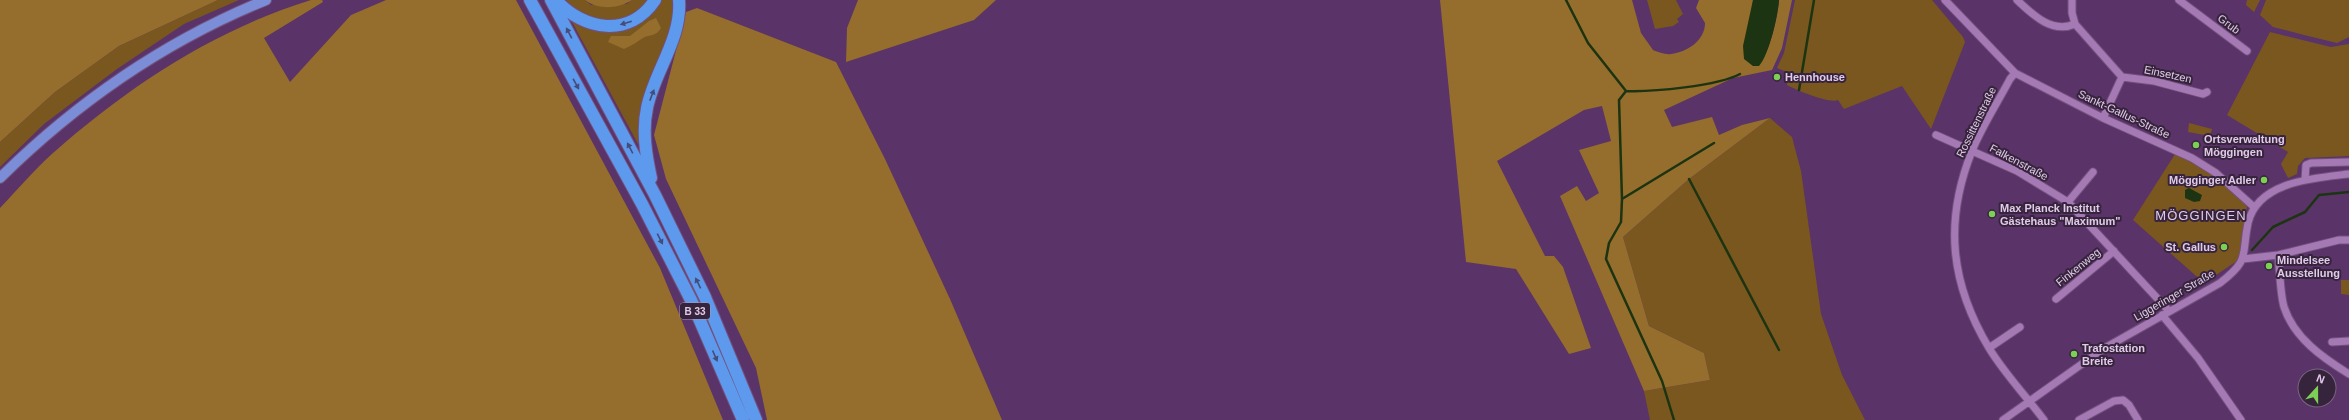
<svg xmlns="http://www.w3.org/2000/svg" width="2349" height="420" font-family="Helvetica,sans-serif">
<style>
.green{fill:#79571f}
.forest{fill:#956d2c}
.water{fill:#1c3412}
.lines{fill:none;stroke-linecap:round;stroke-linejoin:round}
.stream{stroke:#1c3412;stroke-width:2.5}
.minor-casing{stroke:#73517e;stroke-width:9}
.major-casing{stroke:#73517e;stroke-width:12}
.highway-casing{stroke:#73517e;stroke-width:14}
.minor{stroke:#a57ab4;stroke-width:7}
.major{stroke:#7a8dd6;stroke-width:10}
.highway{stroke:#5d99ed;stroke-width:12}
.oneway{fill:#444d7a}
.poi-dot{fill:#7cd155;stroke:#36243c;stroke-width:1.5}
.labels{text-anchor:middle;stroke-width:4;stroke-linejoin:round;paint-order:stroke}
.shield{fill:#36243c;stroke:#ae98b5;stroke-width:1}
.shield-label{font-size:10px;font-weight:bold;fill:#e1cae9}
.street-label{font-size:11px;fill:#e1cae9;stroke:#36243c}
.poi-label{font-size:11px;font-weight:bold;fill:#e1cae9;stroke:#36243c;text-anchor:start}
.quarter-label{font-size:13px;letter-spacing:1px;fill:#e1cae9;stroke:#36243c}
</style>
<rect width="100%" height="100%" fill="#5a3368"/>
<path class="green" d="M218,0H239L184,24L117,69L44,124L0,167V142L55,92L119,46Z
M566,0H585L591,5L627,4L632,0H649C646,6 641,9 636,13C611,30 585,20 566,0Z
M659,0H673L674,16L638,144L571,20L602,30Z
M1647,0H1676L1683,14L1677,19L1679,22L1673,26L1655,29Z
M1795,0H1932L1963,37L1965,42L1931,129L1902,86L1844,109L1838,100C1830,104 1796,90 1787,85V72L1777,68L1784,53Z
M2247,0H2260L2254,12L2246,5Z
M2266,0H2349V37L2337,43L2304,35L2273,27L2260,15Z
M2270,32L2331,47L2349,44V156L2305,158L2298,166L2297,174L2288,178L2281,164L2288,152L2227,115Z
M1770,118L1792,137L1801,171L1821,314L1842,375L1865,420H1650L1644,391L1710,380L1704,353L1649,326L1623,237L1689,179Z
M2189,123L2212,129L2210,136L2188,132Z
M2177,151L2207,167L2244,201L2247,207L2241,252L2237,261L2204,283L2133,220Z
M2341,280H2349V295L2341,294Z"/>
<path class="forest" d="M0,0H218L119,46L55,92L0,142Z
M311,0H322L323,2L264,38L290,82L351,15L386,0H516L660,268L723,420H0V208C17,190 34,170 53,153C129,86 214,30 311,0Z
M585,0H632C619,9 598,10 585,0Z
M858,0H996L974,20L846,62L847,28Z
M1440,0H1632L1641,33L1653,50C1658,52 1666,55 1671,54C1688,52 1705,40 1705,23L1696,8L1699,0H1753L1752,14L1758,66C1769,55 1778,16 1779,0H1792L1782,48L1772,70L1733,78L1664,110L1672,127L1712,117L1719,135L1742,125L1770,118L1689,179L1623,237L1649,326L1704,353L1710,380L1644,391L1560,196L1577,186L1586,201L1599,193L1579,150L1611,141L1602,106L1584,110L1497,161L1545,256H1554L1563,267L1591,348L1569,354L1516,269L1466,262Z
M697,8L836,62L885,159L950,299L1002,420H767L756,368L666,179L654,135L686,12Z
M656,18L661,28C656,37 650,34 643,38C637,42 631,46 624,49L608,42L611,36H630L649,21Z"/>
<path class="water" d="M1753,0H1779C1778,16 1769,55 1759,66H1753L1744,59L1743,46Z
M2189,188L2202,195L2200,201L2194,202L2185,198V190Z"/>
<g class="lines">
<path class="stream" d="M1566,0L1588,43L1626,91
M1799,90L1814,0
M1689,179L1779,350
M1622,199L1619,100L1626,91C1652,92 1718,86 1740,74
M2252,250L2273,227L2305,212L2319,195L2349,192
M1674,420L1662,381L1606,259L1609,243L1621,222L1622,199L1714,143"/>
<g class="minor-casing">
<path id="minor" d="M1945,0L2015,73L2103,118L2192,158L2216,173L2254,207
M2017,0C2033,15 2052,34 2075,24
M2072,0V13L2075,24L2122,77L2103,118
M2179,0L2247,51
M2015,73L2010,79C1998,102 1982,126 1972,151C1944,221 1950,283 1989,348C2004,373 2026,396 2044,420
M2122,77L2154,81L2203,94L2207,92
M1936,135L2017,171L2068,202L2169,311
M2305,180L2306,165L2311,163L2349,162
M2068,202L2093,172
M2278,255C2280,271 2280,293 2284,307C2294,338 2323,358 2349,374
M2243,259L2278,255L2339,240H2349
M2056,299L2114,251
M2162,315L2198,358L2241,420
M2332,342L2349,341
M1989,348L2020,327
M2003,420L2103,349L2220,283C2251,259 2241,256 2248,223C2258,181 2315,178 2349,174
M2079,420L2114,401L2123,400L2129,405L2138,420"/>
</g>
<g class="major-casing">
<path id="major" d="M0,178C77,102 165,41 266,0"/>
</g>
<g class="highway-casing">
<path id="highway" d="M530,0L642,204L691,300L743,420
M551,0L655,195L705,297L756,420
M556,0C584,31 630,38 655,0
M651,178C646,155 642,131 647,108C654,72 682,39 679,0"/>
</g>
<use href="#minor" class="minor"/>
<use href="#major" class="major"/>
<use href="#highway" class="highway"/>
</g>
<defs><path id="oneway-solid" d="M-6-.8H1V-3.2L6.5 0L1 3.2V.8H-6Z"/></defs>
<g class="oneway">
<use href="#oneway-solid" transform="translate(626 23) rotate(164)"/>
<use href="#oneway-solid" transform="translate(569 33) rotate(-118)"/>
<use href="#oneway-solid" transform="translate(576 84) rotate(61)"/>
<use href="#oneway-solid" transform="translate(652 95) rotate(-69)"/>
<use href="#oneway-solid" transform="translate(630 148) rotate(-118)"/>
<use href="#oneway-solid" transform="translate(660 239) rotate(63)"/>
<use href="#oneway-solid" transform="translate(698 283) rotate(-116)"/>
<use href="#oneway-solid" transform="translate(715 356) rotate(66)"/>
</g>
<g class="poi-dot">
<circle cx="1777" cy="77" r="4"/>
<circle cx="2196" cy="145" r="4"/>
<circle cx="2264" cy="180" r="4"/>
<circle cx="1992" cy="214" r="4"/>
<circle cx="2224" cy="247" r="4"/>
<circle cx="2269" cy="266" r="4"/>
<circle cx="2074" cy="354" r="4"/>
</g>
<g class="labels">
<rect class="shield" x="680" y="303" width="30" height="16" rx="3"/>
<g class="shield-label">
<text x="695" y="315">B 33</text>
</g>
<g class="street-label">
<text transform="translate(2229 24) rotate(37)" y="4">Grub</text>
<text transform="translate(2168 74) rotate(12)" y="4">Einsetzen</text>
<text transform="translate(2124 114) rotate(25)" y="4">Sankt-Gallus-Straße</text>
<text transform="translate(1976 122) rotate(-64)" y="4">Rossittenstraße</text>
<text transform="translate(2019 162) rotate(28)" y="4">Falkenstraße</text>
<text transform="translate(2078 267) rotate(-39)" y="4">Finkenweg</text>
<text transform="translate(2174 295) rotate(-30)" y="4">Liggeringer Straße</text>
</g>
<g class="poi-label">
<text x="1785" y="81">Hennhouse</text>
<text x="2204" y="143">Ortsverwaltung<tspan x="2204" dy="13">Möggingen</tspan></text>
<text x="2256" y="184" text-anchor="end">Mögginger Adler</text>
<text x="2000" y="212">Max Planck Institut<tspan x="2000" dy="13">Gästehaus "Maximum"</tspan></text>
<text x="2216" y="251" text-anchor="end">St. Gallus</text>
<text x="2277" y="264">Mindelsee<tspan x="2277" dy="13">Ausstellung</tspan></text>
<text x="2082" y="352">Trafostation<tspan x="2082" dy="13">Breite</tspan></text>
</g>
<g class="quarter-label">
<text x="2201" y="220">MÖGGINGEN</text>
</g>
</g>
<g transform="translate(2317 388) rotate(21)"><circle r="19" fill="#36243c" stroke="#7a6681"/>
<path d="M0-3L7 15L0 10L-7 15Z" fill="#7cd155"/>
<text y="-6" font-size="11" font-weight="bold" text-anchor="middle" fill="#e1cae9">N</text>
</g>
</svg>
